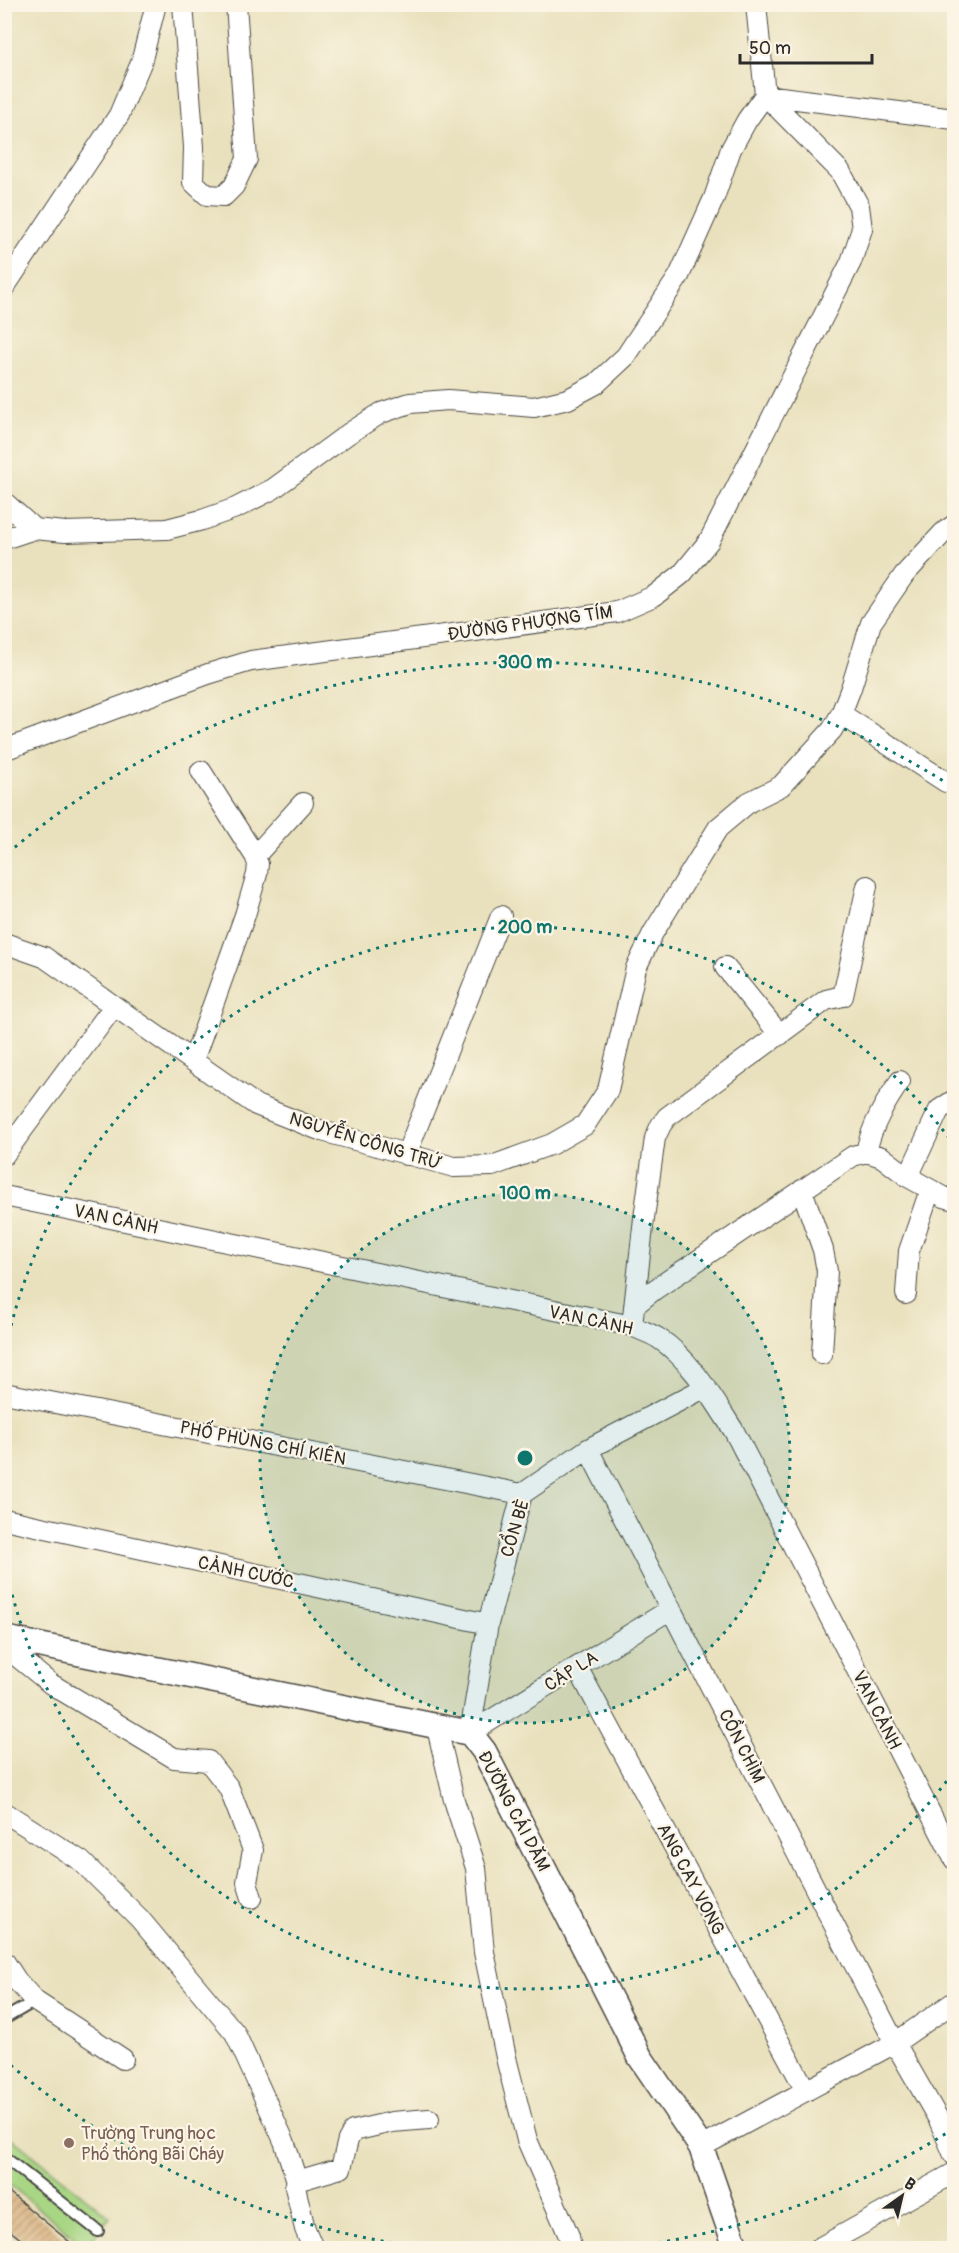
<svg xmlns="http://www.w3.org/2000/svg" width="959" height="2253" font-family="Pangolin,sans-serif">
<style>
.park{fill:#a8d684;stroke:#6a8058;stroke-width:1.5}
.building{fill:url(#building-hatch)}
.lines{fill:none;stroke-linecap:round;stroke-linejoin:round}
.service-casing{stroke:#484641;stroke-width:14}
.minor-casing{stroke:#484641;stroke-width:22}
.tertiary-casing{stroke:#484641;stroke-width:27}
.service{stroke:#fff;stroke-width:10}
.minor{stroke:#fff;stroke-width:20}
.tertiary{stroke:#fff;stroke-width:24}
.ring{fill:none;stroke:#0f766e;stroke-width:3;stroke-dasharray:3 6}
.education-dot{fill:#8d6e63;stroke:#fcf5e5;stroke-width:2}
.labels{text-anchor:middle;stroke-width:4.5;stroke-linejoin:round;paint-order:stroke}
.street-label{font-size:18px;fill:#2b2b2b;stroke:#fcf5e5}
.education-label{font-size:18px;fill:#785e54;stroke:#fcf5e5;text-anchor:start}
.centre{fill:#0f766e;stroke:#fcf5e5;stroke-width:3}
.ring-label{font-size:18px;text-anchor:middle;font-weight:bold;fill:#0f766e;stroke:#fcf5e5;stroke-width:4.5;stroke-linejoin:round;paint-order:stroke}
</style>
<defs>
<pattern id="building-hatch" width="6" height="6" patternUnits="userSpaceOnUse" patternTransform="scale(1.5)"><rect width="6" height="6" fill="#dfbd91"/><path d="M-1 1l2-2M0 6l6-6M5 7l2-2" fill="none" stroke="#b59a77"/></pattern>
</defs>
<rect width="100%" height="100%" fill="#fcf5e5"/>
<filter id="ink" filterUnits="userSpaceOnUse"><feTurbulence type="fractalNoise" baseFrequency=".0167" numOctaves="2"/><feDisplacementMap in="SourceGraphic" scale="12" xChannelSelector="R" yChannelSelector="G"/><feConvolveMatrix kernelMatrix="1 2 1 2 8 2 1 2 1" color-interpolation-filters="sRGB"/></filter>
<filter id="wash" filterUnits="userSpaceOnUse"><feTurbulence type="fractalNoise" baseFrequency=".008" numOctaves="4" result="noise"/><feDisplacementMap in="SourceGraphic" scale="24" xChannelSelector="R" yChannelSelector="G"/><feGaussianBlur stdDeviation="1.35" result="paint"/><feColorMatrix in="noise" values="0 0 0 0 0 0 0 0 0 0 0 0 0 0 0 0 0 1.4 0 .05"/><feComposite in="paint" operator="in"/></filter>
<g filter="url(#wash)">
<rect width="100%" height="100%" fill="#e9e1bd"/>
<path class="park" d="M10,2137L110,2217L86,2247L5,2181L4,2144Z"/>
<g id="blocks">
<path class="building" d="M4,2188L77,2248H32L4,2226Z"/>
</g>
</g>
<g filter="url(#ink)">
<use href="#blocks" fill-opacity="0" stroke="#484641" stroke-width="1.5"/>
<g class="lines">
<g class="service-casing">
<path id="service" d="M4,2019L35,2001
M4,2157L98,2231"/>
</g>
<g class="minor-casing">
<path id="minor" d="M183,4L194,147L193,182L207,195L224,196L234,186L247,159L236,4
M4,288L119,115L141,63L156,4
M4,502L34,529
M4,539L34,529L65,532L167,529L202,520L236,508L273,489L348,434L381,413L410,403L448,400L534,407L568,399L596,384L626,356L679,276L714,198L731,149L747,120L765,95L954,119
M841,714L946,782H952L954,779
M4,750L208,674L251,661L617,612L654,596L682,574L709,541L851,262L862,229L859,206L840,171L765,95L756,4
M255,856L303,803
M4,943L44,957L256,1105L322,1131L454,1167L492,1166L552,1144L585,1125L608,1090L636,968L653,933L718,828L749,802L781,786L832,730L841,714L851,688L871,623L904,575L943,533L954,525
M725,967L780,1035
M193,1061L245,915L257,874L258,864L255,856L201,771
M866,1152C872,1125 885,1103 900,1081
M4,1155L114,1006
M406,1155L501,916
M908,1177L939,1110L954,1100
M802,1190L823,1250L827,1271L822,1354
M4,1196L632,1326C640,1330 650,1333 658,1338C690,1358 714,1400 734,1431L954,1859
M906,1294L909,1251L930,1190
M634,1306L654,1290L853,1156L866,1152L882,1157L908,1177L944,1197L954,1200
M632,1326L644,1218L655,1138L661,1125L667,1117L826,1000L843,996L867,886
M4,1393L522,1494
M588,1449L895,2043L939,2120L954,2155
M4,1519L488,1624
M4,1646L51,1684L174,1758L208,1761L229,1788L253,1850L247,1882L252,1898
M577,1667L806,2091
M437,1728L454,1800L476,1868L484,1952L507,2062L527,2140L569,2236L571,2248
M470,1733L488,1624L522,1494L588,1449L706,1387
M470,1733L671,1609
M4,1812L81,1861L139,1918L235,2033L284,2141L297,2181L295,2187L305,2229L313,2248
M4,1961L17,1981L35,2001L123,2059
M701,2147L895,2043L954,2002
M297,2181L341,2168L348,2140L353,2131L392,2122L429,2119
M819,2248L954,2173"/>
</g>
<g class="tertiary-casing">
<path id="tertiary" d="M4,1638L470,1733L484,1751L640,2057L701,2147L736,2248"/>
</g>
<use href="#service" class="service"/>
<use href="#minor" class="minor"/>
<use href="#tertiary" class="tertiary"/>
</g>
</g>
<circle cx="525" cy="1458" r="265" fill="#0f766e" fill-opacity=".12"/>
<g class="ring">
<circle cx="525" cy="1458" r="265"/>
<path d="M952 1774A531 531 0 0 1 5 1564M5 1352A531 531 0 0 1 952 1142"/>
<path d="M953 2129A796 796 0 0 1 622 2248M428 2248A796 796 0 0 1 8 2063M8 853A796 796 0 0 1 953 787"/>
</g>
<circle class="education-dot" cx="69" cy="2143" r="6"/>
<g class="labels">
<g class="street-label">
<text transform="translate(530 623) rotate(-8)" y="6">ĐƯỜNG PHƯỢNG TÍM</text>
<text transform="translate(366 1141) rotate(17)" y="6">NGUYỄN CÔNG TRỨ</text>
<text transform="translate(116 1219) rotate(12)" y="6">VẠN CẢNH</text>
<text transform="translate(591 1320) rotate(12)" y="6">VẠN CẢNH</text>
<text transform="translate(263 1443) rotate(11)" y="6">PHỐ PHÙNG CHÍ KIÊN</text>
<text transform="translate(515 1528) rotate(-73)" y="6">CỒN BÈ</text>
<text transform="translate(246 1572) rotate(12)" y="6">CẢNH CƯỚC</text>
<text transform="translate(571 1671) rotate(-32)" y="6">CẶP LA</text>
<text transform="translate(877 1710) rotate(63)" y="6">VẠN CẢNH</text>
<text transform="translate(742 1746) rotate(63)" y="6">CỒN CHÌM</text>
<text transform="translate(514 1811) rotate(62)" y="6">ĐƯỜNG CÁI DĂM</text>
<text transform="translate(691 1879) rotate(62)" y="6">ANG CAY VONG</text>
</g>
<g class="education-label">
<text x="81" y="2139">Trường Trung học<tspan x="81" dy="21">Phổ thông Bãi Cháy</tspan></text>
</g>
</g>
<circle cx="525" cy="1458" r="9" class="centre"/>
<g class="ring-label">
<text x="525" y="668">300 m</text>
<text x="525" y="933">200 m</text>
<text x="525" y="1199">100 m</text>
</g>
<rect width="959" height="2253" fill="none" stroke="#fcf5e5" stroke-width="24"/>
<g transform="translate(902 2196) rotate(34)" stroke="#fcf5e5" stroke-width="4.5" paint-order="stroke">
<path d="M0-4.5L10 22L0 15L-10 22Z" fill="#2b2b2b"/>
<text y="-9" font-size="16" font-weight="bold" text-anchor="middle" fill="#2b2b2b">B</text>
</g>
<path d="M740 54v9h132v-9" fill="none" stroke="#2b2b2b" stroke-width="3"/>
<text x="749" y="54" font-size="18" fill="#2b2b2b" stroke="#fcf5e5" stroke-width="4.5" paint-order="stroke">50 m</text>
</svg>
